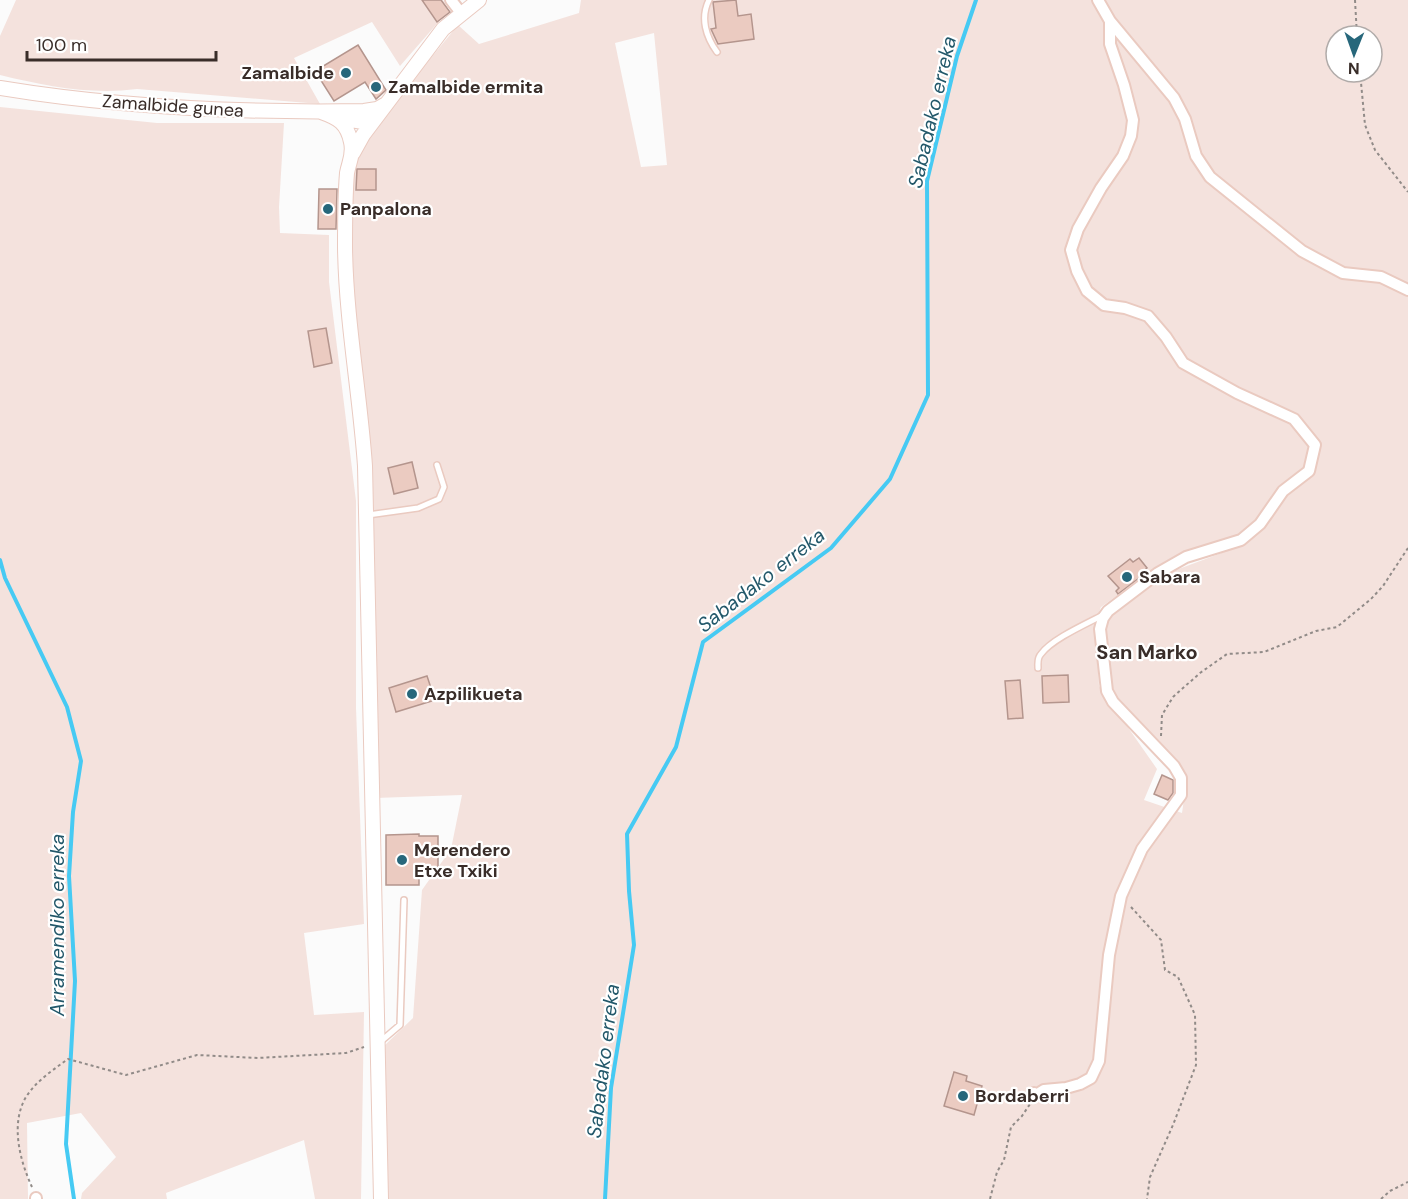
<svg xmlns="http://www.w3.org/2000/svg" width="1408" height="1199" font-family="'DM Sans',sans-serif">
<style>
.green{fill:#f4e2dd;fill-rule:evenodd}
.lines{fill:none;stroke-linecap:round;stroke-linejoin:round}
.stream{stroke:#46caf3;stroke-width:4}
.building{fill:#ebcbc1;stroke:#b4958d;stroke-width:1.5}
.service-casing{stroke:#eacac0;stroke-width:8}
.minor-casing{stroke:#eacac0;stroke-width:14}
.tertiary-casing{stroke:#eacac0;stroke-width:16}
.path{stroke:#918b88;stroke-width:2;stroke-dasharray:3 3;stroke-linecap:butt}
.service{stroke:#fff;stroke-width:5}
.minor{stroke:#fff;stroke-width:10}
.tertiary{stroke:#fff;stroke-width:14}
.poi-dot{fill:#27677b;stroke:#fff;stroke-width:2}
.labels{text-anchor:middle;stroke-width:4.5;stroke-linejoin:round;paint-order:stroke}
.poi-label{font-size:18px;font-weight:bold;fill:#392d29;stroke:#fff;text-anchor:start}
.street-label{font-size:18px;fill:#392d29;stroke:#fff}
.water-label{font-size:20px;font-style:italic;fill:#23586a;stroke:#fff}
.neighbourhood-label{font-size:20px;font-weight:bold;fill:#392d29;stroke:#fff}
</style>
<rect width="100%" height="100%" fill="#fbfbfb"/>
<path class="green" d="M16,0H443L449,10L400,66L372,22L294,58L320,104L137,89C91,95 45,86 0,75V36Z
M581,0H1408V1199H380L383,1047L413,1018L422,890L451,849L462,795L375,798L373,497L366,413L348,264V202L355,161L379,121L458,25L479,44L579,13ZM654,33L667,165L641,167L615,43ZM1336,36H1372V72H1336ZM1242,536L1235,548L1168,573L1125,601L1110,615L1105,629L1112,694L1136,723L1147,730L1161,751L1187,778L1182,813L1144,800L1157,769L1099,686L1096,621L1101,607L1166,561L1195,548L1215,546Z
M0,107L157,123H284L279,207L280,233L329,235V282L356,501V708L364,924L304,933L314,1015L364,1012L361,1199H315L304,1140L166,1193L167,1199H81L82,1193L116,1157L81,1113L27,1123L28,1199H0Z"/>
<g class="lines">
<path class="stream" d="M0,560L5,578L67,707L81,761L73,812L69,876L75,981L66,1144L74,1199
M605,1199L611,1088L634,945L629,891L627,834L676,747L703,642L831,548L890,479L928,395L927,181L957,56L976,0"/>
</g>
<path class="building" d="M422,0H441L450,12L437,22Z
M736,0L738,16L751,14L754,39L718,44L711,29L716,28L713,2Z
M358,45L386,90L376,99L365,82L334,101L315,71Z
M357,169H376V190H356Z
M319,189H337L336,229H318Z
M326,328L332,363L314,367L308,331Z
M412,462L418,488L394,494L388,468Z
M1139,558L1147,568L1141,573L1143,575L1118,594L1116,591L1119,588L1108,576L1130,559L1133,562Z
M1068,675L1069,702L1043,703L1042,676Z
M427,676L435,700L396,712L389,688Z
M1020,680L1023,718L1008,719L1005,681Z
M1162,775L1173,780V793L1168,800L1154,794Z
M419,834V836H438V868L419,867V885H386V835Z
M954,1072L967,1076L966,1081L982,1086L974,1115L944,1106Z"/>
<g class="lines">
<g class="service-casing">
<path id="service" d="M709,0C700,18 706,37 717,52
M368,515L418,508L439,499L444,487L437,465
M1038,668C1038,663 1037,658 1041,654C1052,639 1086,624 1103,615
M380,1042L400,1025L404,900"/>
</g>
<g class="minor-casing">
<path id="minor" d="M451,0L461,13
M1098,0L1110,21L1174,98L1185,119L1196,156L1210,177L1302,251L1343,273L1381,277L1408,290
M1034,1093L1036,1095L1044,1090L1066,1088L1080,1084L1091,1078L1099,1061L1109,955L1121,896L1142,849L1181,795V778L1174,766L1113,702L1107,691L1100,629L1103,618L1108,611L1158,573L1186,557L1241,540L1260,524L1283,491L1309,471L1315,445L1294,419L1237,393L1183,363L1166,337L1148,316L1125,308L1104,305L1087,291L1077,271L1071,250L1078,229L1101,188L1123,156L1131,136L1133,120L1124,85L1110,44V21
M36,1198V1199"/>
</g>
<g class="tertiary-casing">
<path id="tertiary" d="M0,88C121,108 242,113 364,111L377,109L386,104
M321,112C338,118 347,123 351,142C354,154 349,162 347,173C345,197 345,223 345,247C346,321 360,393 365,466L381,1199
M339,118L363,122L376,118
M353,153L363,135L443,29L479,0"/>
</g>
<path class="path" d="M1355,0L1357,36
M1360,72L1365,125L1375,150L1408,192
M1161,736L1162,715L1173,697L1200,673L1227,654L1264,652L1316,631L1337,627L1371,599L1383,586L1408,548
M1131,907L1161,940L1165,970L1178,977L1195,1015L1196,1065L1173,1125L1150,1177L1147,1199
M32,1187C20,1161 10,1124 26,1097C36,1081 53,1070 68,1059L126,1075L197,1055L258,1058L346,1053L364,1047
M990,1199L997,1172L1004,1160L1011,1127L1022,1116L1030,1104
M1381,1199L1390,1191L1408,1182"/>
<use href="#service" class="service"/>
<use href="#minor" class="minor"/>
<use href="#tertiary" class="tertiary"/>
</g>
<g class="poi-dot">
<circle cx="346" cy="73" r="6"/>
<circle cx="376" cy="87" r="6"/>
<circle cx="328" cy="209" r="6"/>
<circle cx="1127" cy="577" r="6"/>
<circle cx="412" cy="694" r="6"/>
<circle cx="402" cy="860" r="6"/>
<circle cx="963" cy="1096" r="6"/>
</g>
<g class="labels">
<g class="poi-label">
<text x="334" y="79" text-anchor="end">Zamalbide</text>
<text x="388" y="93">Zamalbide ermita</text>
<text x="340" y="215">Panpalona</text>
<text x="1139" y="583">Sabara</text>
<text x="424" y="700">Azpilikueta</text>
<text x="414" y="856">Merendero<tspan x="414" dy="21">Etxe Txiki</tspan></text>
<text x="975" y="1102">Bordaberri</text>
</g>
<g class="street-label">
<text transform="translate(173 106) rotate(4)" y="6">Zamalbide gunea</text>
</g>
<g class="water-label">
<text transform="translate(932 112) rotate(-77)" y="7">Sabadako erreka</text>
<text transform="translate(761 580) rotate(-38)" y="7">Sabadako erreka</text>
<text transform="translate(57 925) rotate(-90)" y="7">Arramendiko erreka</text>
<text transform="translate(603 1061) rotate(-83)" y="7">Sabadako erreka</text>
</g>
<g class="neighbourhood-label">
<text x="1147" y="659">San Marko</text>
</g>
</g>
<g transform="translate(1354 54) rotate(181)"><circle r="28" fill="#ffffff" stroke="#b0aba9" stroke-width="1.5"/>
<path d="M0-4.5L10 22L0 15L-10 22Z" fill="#27677b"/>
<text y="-9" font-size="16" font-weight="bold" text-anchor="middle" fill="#392d29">N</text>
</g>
<path d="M27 51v9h189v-9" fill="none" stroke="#392d29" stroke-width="3"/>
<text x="36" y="51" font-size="18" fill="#392d29" stroke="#ffffff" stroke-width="4.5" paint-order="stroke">100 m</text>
</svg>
